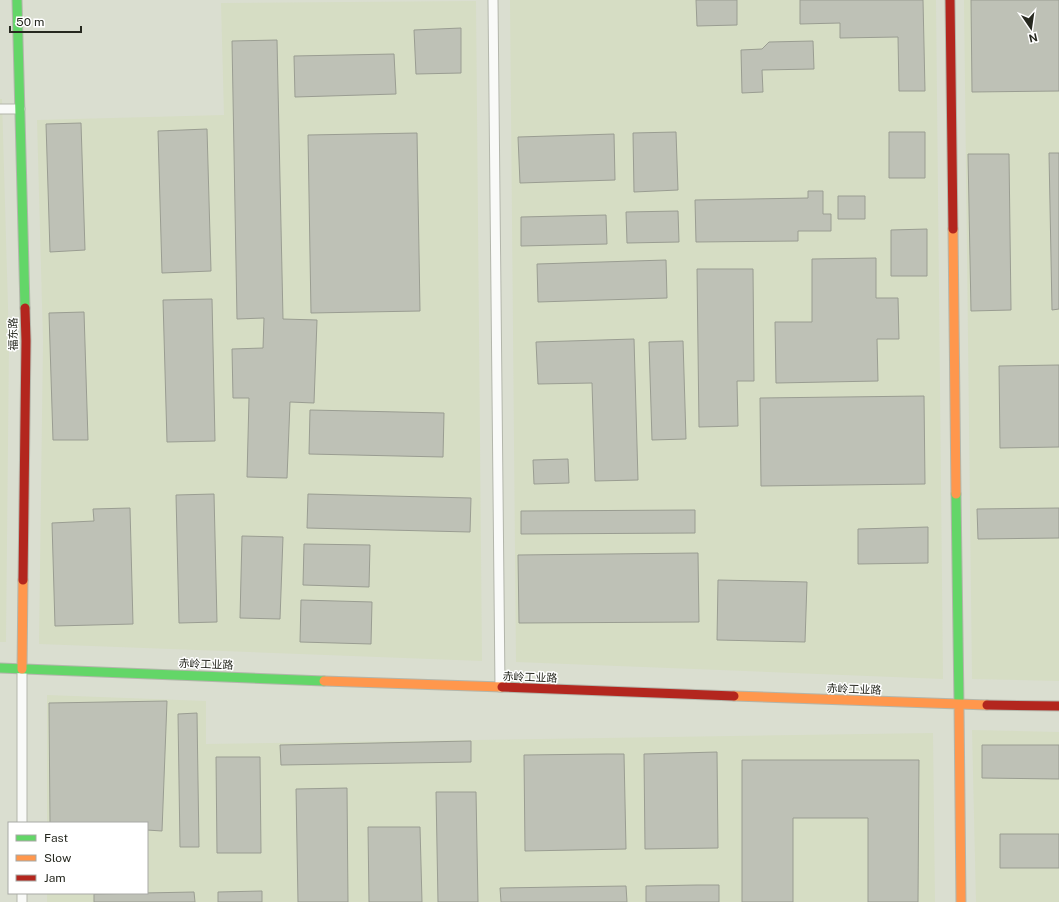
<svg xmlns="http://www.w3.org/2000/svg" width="1059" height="902" font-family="'Public Sans','Noto Sans SC',sans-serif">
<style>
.built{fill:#d6ddc4}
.building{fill:#bec1b6;stroke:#9a9d92}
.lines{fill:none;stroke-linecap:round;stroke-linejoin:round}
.street-casing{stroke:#b3b6ab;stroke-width:11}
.fast-casing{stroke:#b3b6ab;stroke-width:11}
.slow-casing{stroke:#b3b6ab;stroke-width:11}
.jam-casing{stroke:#b3b6ab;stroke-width:11}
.street{stroke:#f9faf8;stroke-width:9}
.fast{stroke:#63d668;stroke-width:9}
.slow{stroke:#ff974d;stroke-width:9}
.jam{stroke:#b3261e;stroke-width:9}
.labels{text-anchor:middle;stroke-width:3;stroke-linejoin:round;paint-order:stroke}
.street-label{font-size:11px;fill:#26281f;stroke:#fff}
</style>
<rect width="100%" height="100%" fill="#daded0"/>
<path class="built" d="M510,0H936L943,679L516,662Z
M964,0H1059V681L972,679Z
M476,1L482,661L39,644L43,341L37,120L224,115L221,3Z
M0,99H2L9,342L6,642H0Z
M47,695L206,701V744L933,733L935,902H47V893H147V823H47Z
M972,730L1059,732V902H976Z"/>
<path class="building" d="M696,0H737V25L697,26Z
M800,0H923L925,91H899L898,37L840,38V23L800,24Z
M971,0H1059V91L972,92Z
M461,28V73L416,74L414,30Z
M277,40L283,319L317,320L314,403L290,402L287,478L247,477L249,398H233L232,349L263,348L264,318L237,319L232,41Z
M813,41L814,69L762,70L763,92L742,93L741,50L762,49L769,42Z
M394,54L396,94L295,97L294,56Z
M81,123L85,250L50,252L46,124Z
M207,129L211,271L162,273L158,131Z
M676,132L678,190L634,192L633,133Z
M889,132H925V178H889Z
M417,133L420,311L311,313L308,135Z
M614,134L615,180L520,183L518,137Z
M1049,153H1059V309L1052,310Z
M968,154H1009L1011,310L971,311Z
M808,191H823V214H831V231H798V241L696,242L695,200L808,198Z
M838,196H865V219H838Z
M678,211L679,242L627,243L626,212Z
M606,215L607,244L521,246V217Z
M927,229V276H891V230Z
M876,258V298H898L899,339H877L878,381L776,383L775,322H812V259Z
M666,260L667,298L538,302L537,264Z
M697,269H753L754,381H737L738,426L699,427Z
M212,299L215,441L167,442L163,300Z
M84,312L88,440H53L49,313Z
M634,339L638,480L595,481L592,383L538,384L536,342Z
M683,341L686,439L652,440L649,342Z
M1059,365V447L1000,448L999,366Z
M924,396L925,484L761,486L760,398Z
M310,410L444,413L443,457L309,454Z
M568,459L569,483L534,484L533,460Z
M214,494L217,622L179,623L176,495Z
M308,494L471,498L470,532L307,528Z
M130,508L133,624L55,626L52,523L94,521L93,509Z
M1059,508V538L978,539L977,509Z
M695,510V533L521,534V511Z
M928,527V563L858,564V529Z
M242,536L283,537L280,619L240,618Z
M304,544L370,545L369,587L303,585Z
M698,553L699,622L519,623L518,555Z
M718,580L807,582L805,642L717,640Z
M301,600L372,602L371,644L300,642Z
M167,701L162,831L147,830V823H50L49,703Z
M197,713L199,847H180L178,714Z
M471,741V762L281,765L280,745Z
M982,745H1059V779L982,778Z
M717,752L718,848L645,849L644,754Z
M607,754H624L626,849L525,851L524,755Z
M216,757H260L261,853H217Z
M742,760H919L918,902H868V818H793V902H742Z
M347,788L348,902H298L296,789Z
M436,792H476L478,902H438Z
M368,827H420L422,902H369Z
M1000,834H1059V868H1000Z
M697,885H719V902H646V886Z
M626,886L627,902H501L500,888Z
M262,891V902H218V892Z
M194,892L195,902H94V894Z"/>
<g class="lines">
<g class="street-casing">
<path id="street" d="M493,0L500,687
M0,109H20
M22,669V823
M22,893V902"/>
</g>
<g class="fast-casing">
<path id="fast" d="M17,0L25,308
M956,494L959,705
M0,668L324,681"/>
</g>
<g class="slow-casing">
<path id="slow" d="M953,229L956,494
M22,669L23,580
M324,681L502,687
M734,696L987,705
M959,705L961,902"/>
</g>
<g class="jam-casing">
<path id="jam" d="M950,0L953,229
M23,580L26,341L25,308
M502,687L734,696
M987,705L1059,706"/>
</g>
<use href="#street" class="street"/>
<use href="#fast" class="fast"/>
<use href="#slow" class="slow"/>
<use href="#jam" class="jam"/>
</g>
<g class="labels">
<g class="street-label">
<text transform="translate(13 334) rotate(-91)" y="4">福东路</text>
<text transform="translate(206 664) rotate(2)" y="4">赤岭工业路</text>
<text transform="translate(530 677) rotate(2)" y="4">赤岭工业路</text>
<text transform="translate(854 689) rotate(2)" y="4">赤岭工业路</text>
</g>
</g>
<rect x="8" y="822" width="140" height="72" fill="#ffffff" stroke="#a8a9a5"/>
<rect x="16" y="835" width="20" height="6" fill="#63d668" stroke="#a8a9a5"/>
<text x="44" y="842" font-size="12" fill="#26281f">Fast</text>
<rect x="16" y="855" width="20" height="6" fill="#ff974d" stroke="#a8a9a5"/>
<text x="44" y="862" font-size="12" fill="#26281f">Slow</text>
<rect x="16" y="875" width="20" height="6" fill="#b3261e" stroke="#a8a9a5"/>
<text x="44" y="882" font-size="12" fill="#26281f">Jam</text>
<g transform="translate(1031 28) rotate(167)" stroke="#ffffff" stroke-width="3" paint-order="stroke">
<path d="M0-3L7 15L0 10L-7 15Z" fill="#26281f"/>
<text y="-6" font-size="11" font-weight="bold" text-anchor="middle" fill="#26281f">N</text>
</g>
<path d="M10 26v6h71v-6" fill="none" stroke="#26281f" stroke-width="2"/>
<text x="16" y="26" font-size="12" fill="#26281f" stroke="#ffffff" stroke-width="3" paint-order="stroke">50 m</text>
</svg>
